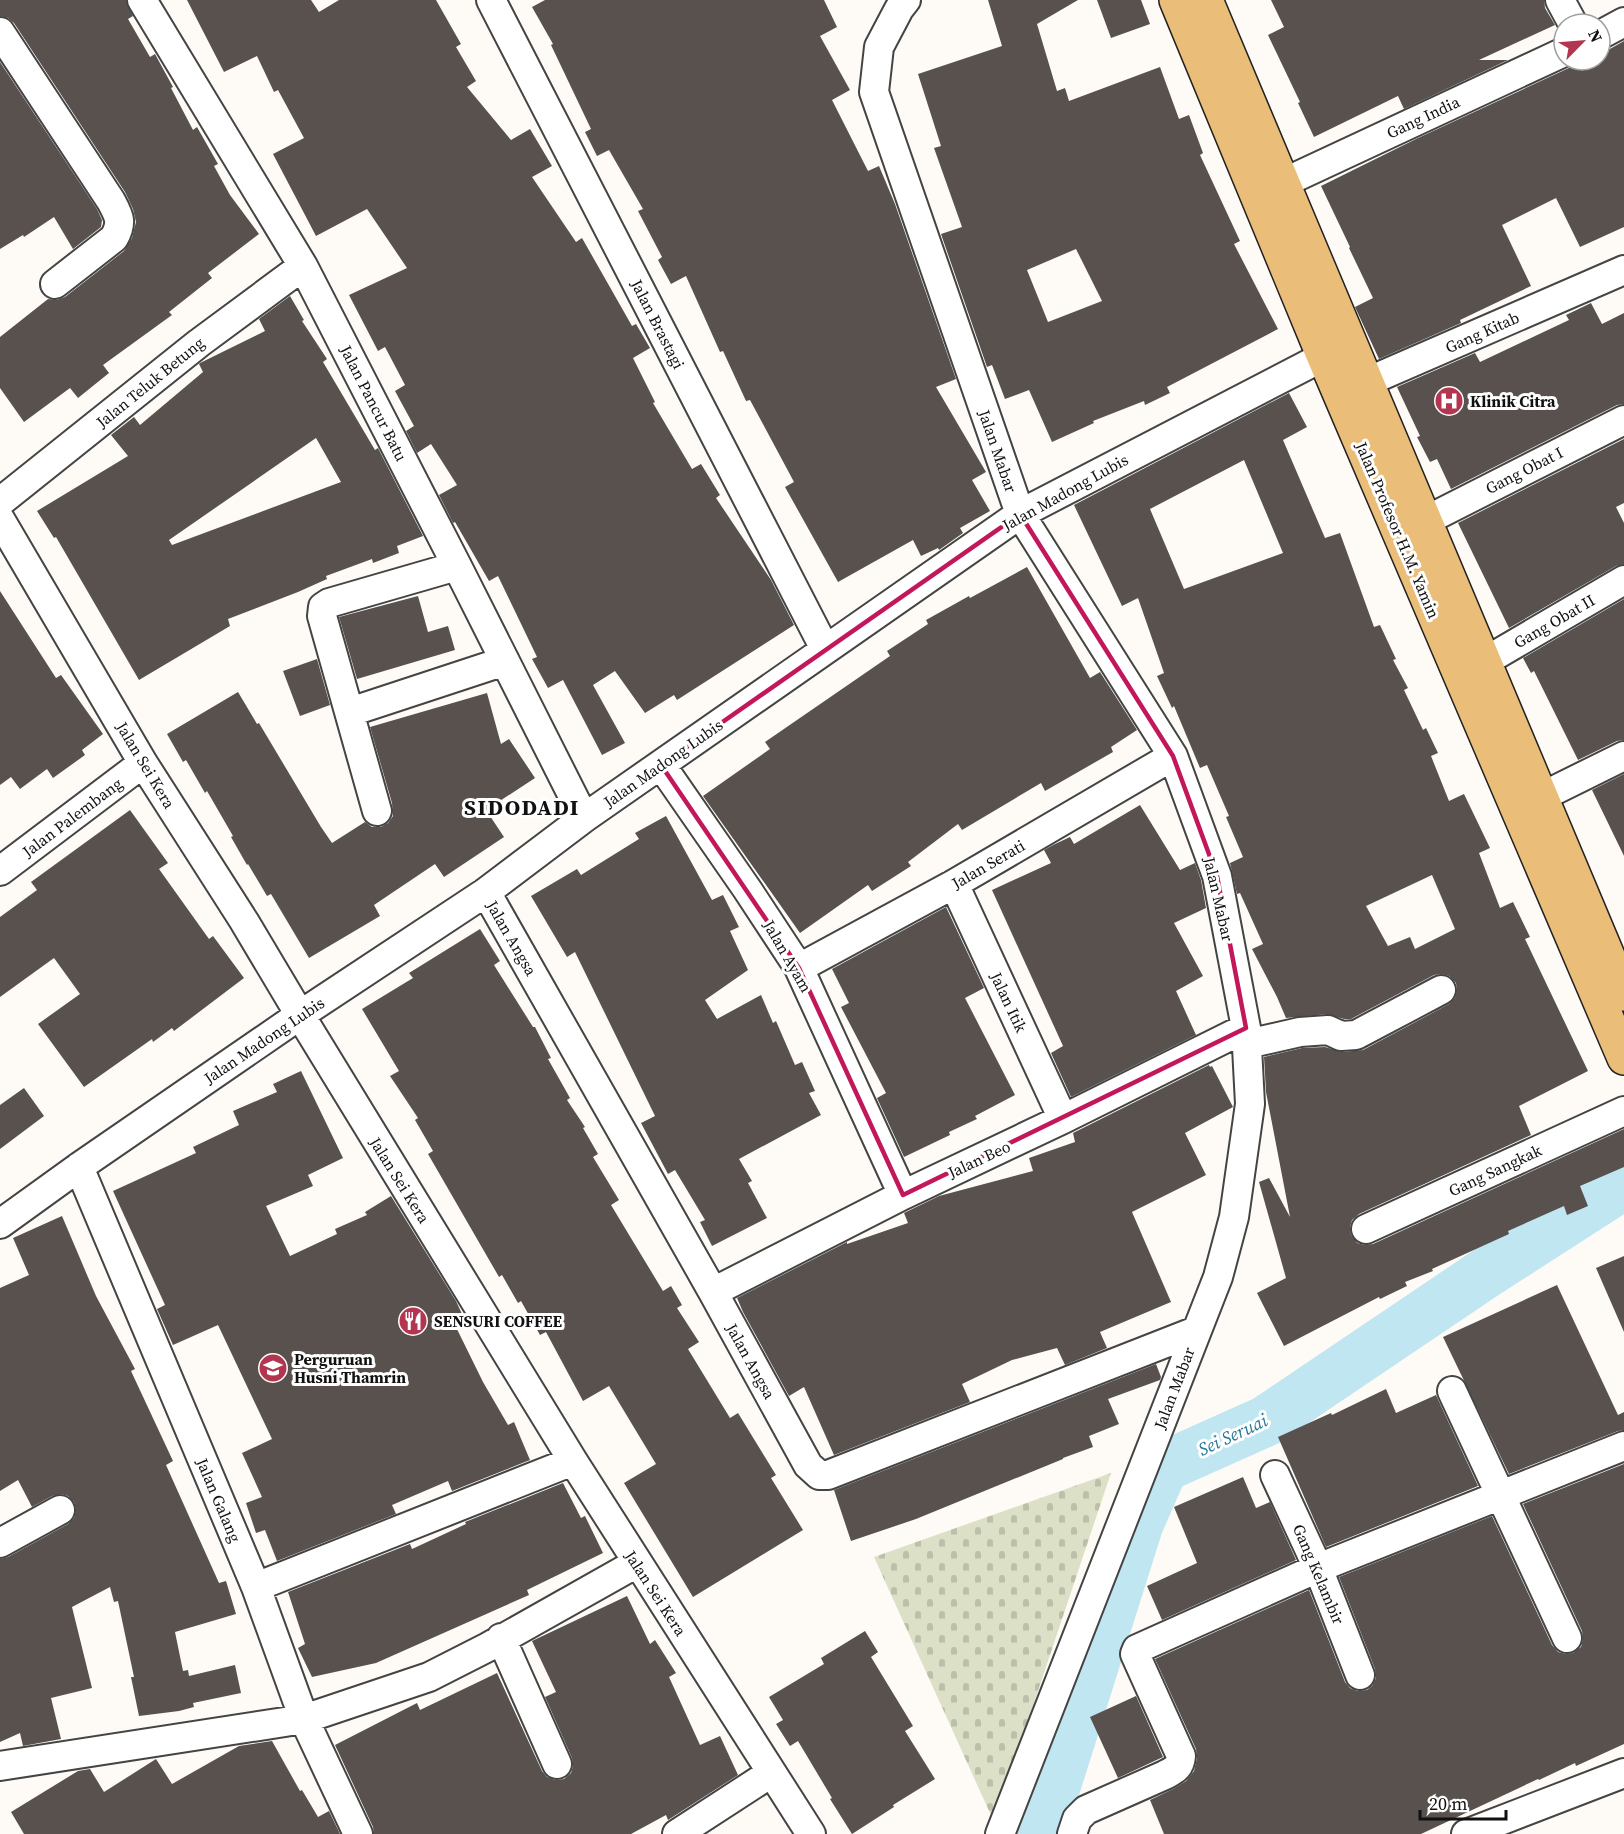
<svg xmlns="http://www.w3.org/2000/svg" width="1624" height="1834" font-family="'Source Serif 4',serif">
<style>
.cemetery{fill:url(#cemetery-stones)}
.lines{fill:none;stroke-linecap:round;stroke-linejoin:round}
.river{stroke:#bfe6f1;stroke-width:51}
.building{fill:#58514e;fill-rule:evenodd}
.minor-casing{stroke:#444;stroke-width:32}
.major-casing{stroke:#222;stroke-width:36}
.minor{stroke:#fff;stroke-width:28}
.major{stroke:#eabd79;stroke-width:33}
.marked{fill:none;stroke:#c2185b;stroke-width:4.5;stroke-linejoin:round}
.labels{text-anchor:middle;stroke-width:6;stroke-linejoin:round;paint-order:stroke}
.street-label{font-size:16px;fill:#111;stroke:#fff}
.poi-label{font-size:16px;font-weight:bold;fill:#111;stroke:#fff;text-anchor:start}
.water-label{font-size:18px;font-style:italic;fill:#267897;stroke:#fff}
.district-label{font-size:22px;font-weight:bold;letter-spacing:1.5px;fill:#111;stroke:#fff}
</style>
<defs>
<pattern id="cemetery-stones" width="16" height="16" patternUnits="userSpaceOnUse" patternTransform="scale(1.5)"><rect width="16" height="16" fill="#dce0c7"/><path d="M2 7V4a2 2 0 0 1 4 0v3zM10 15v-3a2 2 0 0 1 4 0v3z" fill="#bcbfaa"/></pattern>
</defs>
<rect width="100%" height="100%" fill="#fefbf6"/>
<path class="cemetery" d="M1111,1473L994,1822L874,1557Z"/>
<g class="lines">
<path class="river" d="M1040,1834L1138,1524L1163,1467L1266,1421L1481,1276L1624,1184"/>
</g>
<path class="building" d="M0,0H126L133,16L128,19L150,57L155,54L173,87L171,88L193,130L197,127L218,164L214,166L230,195L259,234L208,273L212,278L169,312L172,315L103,365L109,373L78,398L70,388L24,422L0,388V337L48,299L57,300L65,297L124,251L132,238L136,222L133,209L125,192L14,23L8,18L0,16Z
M187,0H311L319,12L339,0H436L461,44L456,47L476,81L467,87L511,140L530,129L552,166L532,177L576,242L582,238L632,326L636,324L650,348L633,358L655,402L653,403L692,469L701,464L720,495L716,498L771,580L794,625L677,700L674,695L645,713L615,671L593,685L625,743L602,755L563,680L548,688L532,659L537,657L498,576L489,581L455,522L453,523L439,495L457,485L431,444L417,453L406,431L414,426L395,391L405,385L385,347L378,351L349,295L407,268L367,209L316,236L273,154L304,138L278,90L274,92L257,56L224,72Z
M545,0H824L837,27L820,36L850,90L832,100L868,171L879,166L895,204L956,379L936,387L986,472L972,480L990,511L960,528L963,533L939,550L938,548L921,556L913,540L838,582L785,487L794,482L750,400L746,401L723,351L720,352L686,276L671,284L658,260L662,257L638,211L643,209L609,150L597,156L585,132L591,129L551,45L553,44L532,7Z
M988,0H1078L1037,24L1057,91L1065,88L1069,101L1160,67L1179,119L1189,115L1203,153L1200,155L1240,241L1234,244L1278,329L1167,387L1170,393L1145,405L1144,401L1093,421L1094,423L1052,442L1029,390L1005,399L992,365L987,367L941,234L962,227L934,148L941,146L918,74L1002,46ZM1076,249L1102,301L1048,322L1027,270Z
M1097,0H1141L1150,24L1111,38Z
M1271,0H1544L1545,8L1555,25L1479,60H1508L1404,109L1398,96L1314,137L1298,103L1300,102L1268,35L1284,27Z
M1624,41V227L1580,247L1556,198L1502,225L1531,286L1460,320L1461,323L1379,359L1355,307L1373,298L1349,248L1350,247L1321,186L1418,138L1571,67L1578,60H1600V51L1608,50Z
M0,62L97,209L102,220L101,227L73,249L54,217L24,237L23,235L0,249Z
M290,296L304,320L302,321L327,359L323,362L372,445L375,450L378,448L423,536L397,546L399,553L373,563L372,559L326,576L327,579L298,592L228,619L230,626L139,680L56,537L54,538L37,511L128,456L111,435L134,417L140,425L203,372L199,364L200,363L265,331L259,319ZM316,438L341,482L172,545L169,540Z
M1591,303L1602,324L1624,313V404L1617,405L1451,489L1437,459L1430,462L1417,437L1420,436L1397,387L1475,353L1480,362L1569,320L1566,315Z
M1289,393L1307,427L1283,440L1325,538L1340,533L1374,627L1380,625L1396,659L1393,660L1408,688L1404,690L1423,730L1426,728L1438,753L1431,756L1449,801L1464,794L1490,848L1479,853L1500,908L1513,902L1530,937L1525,939L1588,1071L1519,1106L1531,1135L1359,1214L1352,1220L1350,1227L1351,1235L1357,1243L1365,1245L1373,1244L1624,1129V1167L1580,1186L1588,1206L1567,1215L1564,1206L1508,1231L1509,1234L1432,1269L1433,1271L1405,1282L1407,1286L1380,1299L1379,1297L1284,1346L1257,1293L1286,1278L1259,1182L1269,1178L1290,1217L1266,1092L1264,1057L1302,1048L1325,1047L1342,1052L1363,1050L1449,1004L1455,998L1457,990L1456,983L1449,976L1441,974L1434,975L1351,1019H1344L1327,1014L1286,1018L1277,997L1252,949L1263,944L1240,893L1237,894L1230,863L1243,857L1226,817L1229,816L1207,765L1200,768L1174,706L1172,708L1157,676L1164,673L1138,598L1122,606L1074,505ZM1244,460L1283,553L1184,589L1150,509ZM1432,875L1455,929L1415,949L1410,937L1388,946L1366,906Z
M1624,439V503L1616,507L1624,523V564L1616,566L1509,628L1458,523Z
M1027,567L1090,678L1100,672L1137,730L1111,747L1113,752L1045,791L1041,783L962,830L958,824L908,862L911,866L872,891L868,885L800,933L703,796L770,749L765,742L890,656L887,651L928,624L926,620L969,596L970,598Z
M0,591L56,678L61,675L103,734L82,750L85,755L53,778L47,769L20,789L11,777L0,785Z
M418,596L428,632L448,626L455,650L357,679L339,617Z
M1624,599V740L1617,741L1578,760L1534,671L1531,673L1523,658Z
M317,659L330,705L300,716L283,671Z
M238,692L257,724L259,723L321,827L332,843L365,822L372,827H381L388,823L393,816L392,803L370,727L487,693L501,744L509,739L535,778L486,810L504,837L444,877L435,864L374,905L380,916L309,958L271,894L267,896L248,864L247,865L231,837L233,836L207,791L205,793L186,760L183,762L167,734Z
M1624,774V856L1592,790Z
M1140,805L1180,870L1195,863L1201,880L1206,908L1174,923L1203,976L1176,991L1196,1035L1071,1097L1051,1053L1063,1046L992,890L1051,863L1044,850L1053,845L1070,837L1074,844Z
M130,810L168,863L159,869L209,939L213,936L244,978L174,1031L172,1028L153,1042L152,1039L84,1087L38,1024L80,994L54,958L0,997V917L37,890L31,882Z
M666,816L712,900L723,895L739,927L730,931L748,970L705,1000L717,1019L761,995L773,1023L776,1021L795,1065L802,1062L815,1091L809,1093L821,1115L739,1159L752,1181L748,1183L767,1218L712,1246L700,1222L705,1220L675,1170L668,1174L641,1123L655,1116L575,952L567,957L531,896L577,869L581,875L639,839L635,833Z
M946,907L984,988L965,998L1015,1095L975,1116L977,1119L949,1132L950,1135L904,1157L877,1098L886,1093L841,1007L849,1003L832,969Z
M480,929L500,961L494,965L533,1027H535L551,1058L548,1059L570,1098L567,1100L585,1127L583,1128L598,1154L593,1157L619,1200L611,1205L663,1291L671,1286L682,1305L677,1308L699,1342L688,1349L730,1418L738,1413L776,1475L771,1478L803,1530L693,1597L624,1483L656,1464L609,1386L583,1401L546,1332L540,1335L521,1301L518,1303L502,1275L499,1277L428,1154L433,1151L415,1120L418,1118L390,1076L399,1071L362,1009L413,978L409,973Z
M1209,1065L1210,1067L1212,1066L1233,1107L1185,1133L1206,1175L1132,1212L1171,1302L1100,1332L1107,1348L1065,1365L1057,1348L1012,1360L962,1384L970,1402L834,1455L804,1387L789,1396L743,1312L737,1298L847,1242V1244L908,1223L904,1213L939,1196L1033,1171L1029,1158L1075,1142L1073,1133Z
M301,1071L343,1158L308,1175L313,1186L266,1206L290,1256L337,1234L335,1229L367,1215L365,1212L391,1196L456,1301L462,1314L452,1319L483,1382L508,1425L514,1422L530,1460L452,1491L448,1481L392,1505L396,1514L277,1561L265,1530L256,1533L246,1503L262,1497L242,1453L272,1439L218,1325L173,1345L157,1309L165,1305L113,1191L196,1153L193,1147L239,1125L233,1111L277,1092L273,1084Z
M24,1088L44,1116L0,1149V1105Z
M62,1216L96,1296L135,1369L131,1371L173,1461L166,1465L219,1583L226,1581L236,1614L175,1632L183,1671L188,1670L189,1676L235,1665L241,1693L193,1703L194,1707L179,1711L139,1716L131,1677H134L118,1601L114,1602L110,1587L72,1607L92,1688L51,1698L61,1739L23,1746L20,1733L0,1742V1559L8,1557L68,1524L74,1518L76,1510L74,1502L68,1496L61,1494L52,1496L32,1507L18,1480L0,1491V1288L29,1275L13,1238Z
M1624,1256V1332L1596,1268Z
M1557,1285L1618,1415L1624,1412V1430L1618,1431L1509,1474L1443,1337Z
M1156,1364L1161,1377L1160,1380L1108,1399L1119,1424L1089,1436L1093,1447L1063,1458V1459L916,1519L851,1541L834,1490Z
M1386,1389L1396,1413L1436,1395L1478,1486L1326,1547L1278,1437L1331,1413L1332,1415Z
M1624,1464V1744L1576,1766L1575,1763L1539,1780L1538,1779L1421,1834H1164L1150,1800L1173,1789L1186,1781L1194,1771L1197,1758L1196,1749L1155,1659L1309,1590L1345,1682L1350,1688L1357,1691L1367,1690L1372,1686L1376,1678L1375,1669L1339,1577L1492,1516L1552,1645L1558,1652L1566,1654L1573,1653L1581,1647L1583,1639L1582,1631L1523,1504Z
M1243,1477L1256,1508L1270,1502L1296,1560L1162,1620L1147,1586L1197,1563L1174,1507Z
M563,1483L581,1518L585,1516L603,1553L527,1590L529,1595L376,1663L312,1677L298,1648L305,1644L288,1592L410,1544L412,1549L466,1524L465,1522Z
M627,1596L650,1644L655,1640L676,1673L669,1677L700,1745L720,1736L738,1775L668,1820L666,1815L631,1834H374L373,1827L335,1745L417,1703L420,1710L497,1673L542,1771L547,1777L555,1780L564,1779L571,1773L573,1766L572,1758L545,1697L556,1692L532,1641Z
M865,1631L878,1652L871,1657L913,1726L905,1731L935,1779L893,1805L894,1807L852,1834L830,1799L832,1798L798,1741L790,1746L776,1724L783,1720L769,1697L824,1664L821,1658Z
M1136,1696L1163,1757L1118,1778L1090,1717Z
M272,1741L300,1791L302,1790L318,1817L329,1811L340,1834H24L11,1812L78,1771L90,1769L104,1792L156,1759L172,1784L239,1746Z"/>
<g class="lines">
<g class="minor-casing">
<path id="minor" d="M142,0L303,266L457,566L584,818
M491,0L825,649
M906,0L899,9L879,47L874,92L1020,514L1173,756L1217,876L1246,1028L1250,1104L1234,1217L1218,1277L1000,1834
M1560,0L1573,24
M0,32L111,201C119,216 123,222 114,238L55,284
M1600,35L1624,22
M1283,183L1564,52
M1346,391L1624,270
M0,502L199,343L303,266
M0,519L143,763L244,921L300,1015L573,1461L811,1834
M1425,521L1624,420
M1484,662L1624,580
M350,712L505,661
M661,765L747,889L799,968L903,1195
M1541,797L1624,756
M377,811L322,616L323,607L329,603L457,566
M0,871L143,763
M954,884L1063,1119
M486,892L713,1292L808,1465L819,1475H828L1196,1331
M799,968L954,884L1173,756
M1247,1044L1300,1032L1328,1030L1341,1036L1356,1035L1441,990
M79,1167L256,1587L304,1719L358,1834
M0,1224L79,1167L300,1015L486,892L584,818L1020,514L1342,347
M1366,1229L1624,1111
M713,1292L903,1195L1063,1119L1246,1028
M1452,1391L1567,1638
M1275,1475L1318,1568L1360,1675
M0,1543L60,1510
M256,1587L573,1461
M501,1638L557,1764
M0,1766L304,1719L429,1677L488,1647L637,1563
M677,1834L771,1773
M1072,1834L1077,1819L1086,1810L1165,1775C1174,1770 1180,1768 1181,1756L1135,1654L1137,1649L1318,1568L1624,1446
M1466,1834L1624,1773"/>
</g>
<g class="major-casing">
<path id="major" d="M1176,0L1323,355L1624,1058
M1206,0L1624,994"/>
</g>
<use href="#minor" class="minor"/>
<use href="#major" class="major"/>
</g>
<path class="marked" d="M1020,514L1173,756L1217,876L1246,1028L903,1195L799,968L661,765Z"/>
<defs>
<g id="hospital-disc" transform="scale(1.5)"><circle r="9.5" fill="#b33650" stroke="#fff"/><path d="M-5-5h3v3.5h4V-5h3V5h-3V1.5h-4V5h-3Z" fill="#fff"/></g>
<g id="restaurant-disc" transform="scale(1.5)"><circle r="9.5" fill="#b33650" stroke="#fff"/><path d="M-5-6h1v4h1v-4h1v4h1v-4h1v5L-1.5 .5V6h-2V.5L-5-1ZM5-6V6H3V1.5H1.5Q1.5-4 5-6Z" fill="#fff"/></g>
<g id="school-disc" transform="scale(1.5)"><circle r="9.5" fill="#b33650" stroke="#fff"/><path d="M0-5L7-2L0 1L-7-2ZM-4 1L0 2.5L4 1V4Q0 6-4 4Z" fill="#fff"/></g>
</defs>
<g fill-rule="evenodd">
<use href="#hospital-disc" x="1449" y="401"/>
<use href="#restaurant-disc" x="413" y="1321"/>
<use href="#school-disc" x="273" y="1368"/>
</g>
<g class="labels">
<g class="street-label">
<text transform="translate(1423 117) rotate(-25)" y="6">Gang India</text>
<text transform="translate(658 324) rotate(63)" y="6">Jalan Brastagi</text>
<text transform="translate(1482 332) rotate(-24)" y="6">Gang Kitab</text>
<text transform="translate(150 382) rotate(-39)" y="6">Jalan Teluk Betung</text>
<text transform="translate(374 403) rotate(63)" y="6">Jalan Pancur Batu</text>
<text transform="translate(998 451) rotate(71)" y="6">Jalan Mabar</text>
<text transform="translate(1524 470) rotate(-27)" y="6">Gang Obat I</text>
<text transform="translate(1065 492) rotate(-29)" y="6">Jalan Madong Lubis</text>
<text transform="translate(1398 530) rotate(67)" y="6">Jalan Profesor H.M. Yamin</text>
<text transform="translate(1554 621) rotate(-30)" y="6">Gang Obat II</text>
<text transform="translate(663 763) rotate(-35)" y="6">Jalan Madong Lubis</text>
<text transform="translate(146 765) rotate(59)" y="6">Jalan Sei Kera</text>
<text transform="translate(72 817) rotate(-37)" y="6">Jalan Palembang</text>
<text transform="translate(988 864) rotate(-30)" y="6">Jalan Serati</text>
<text transform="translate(1219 899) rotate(77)" y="6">Jalan Mabar</text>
<text transform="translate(512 938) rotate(60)" y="6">Jalan Angsa</text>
<text transform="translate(788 956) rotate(60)" y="6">Jalan Ayam</text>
<text transform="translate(1009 1002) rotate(65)" y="6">Jalan Itik</text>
<text transform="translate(264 1040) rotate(-34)" y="6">Jalan Madong Lubis</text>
<text transform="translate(979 1159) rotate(-25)" y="6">Jalan Beo</text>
<text transform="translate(1495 1170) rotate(-25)" y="6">Gang Sangkak</text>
<text transform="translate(400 1180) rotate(58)" y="6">Jalan Sei Kera</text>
<text transform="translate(751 1361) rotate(61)" y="6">Jalan Angsa</text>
<text transform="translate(1174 1388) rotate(-69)" y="6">Jalan Mabar</text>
<text transform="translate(219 1500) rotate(67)" y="6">Jalan Galang</text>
<text transform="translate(1319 1574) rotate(67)" y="6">Gang Kelambir</text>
<text transform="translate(656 1593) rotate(57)" y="6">Jalan Sei Kera</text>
</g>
<g class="poi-label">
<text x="1470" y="407">Klinik Citra</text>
<text x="434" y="1327">SENSURI COFFEE</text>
<text x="294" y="1365">Perguruan<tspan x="294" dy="18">Husni Thamrin</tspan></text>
</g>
<g class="water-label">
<text transform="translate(1233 1435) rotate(-25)" y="6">Sei Seruai</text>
</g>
<g class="district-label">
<text x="522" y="815">SIDODADI</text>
</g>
</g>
<g transform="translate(1582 42) rotate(65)"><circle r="28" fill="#ffffff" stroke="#a0a0a0" stroke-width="1.5"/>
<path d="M0-4.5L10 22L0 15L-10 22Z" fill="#b33650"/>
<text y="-9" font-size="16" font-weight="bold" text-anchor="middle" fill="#111111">N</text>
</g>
<path d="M1420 1810v9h86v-9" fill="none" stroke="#111111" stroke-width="3"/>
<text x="1429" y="1810" font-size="18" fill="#111111" stroke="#ffffff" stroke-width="4.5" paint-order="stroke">20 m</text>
</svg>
